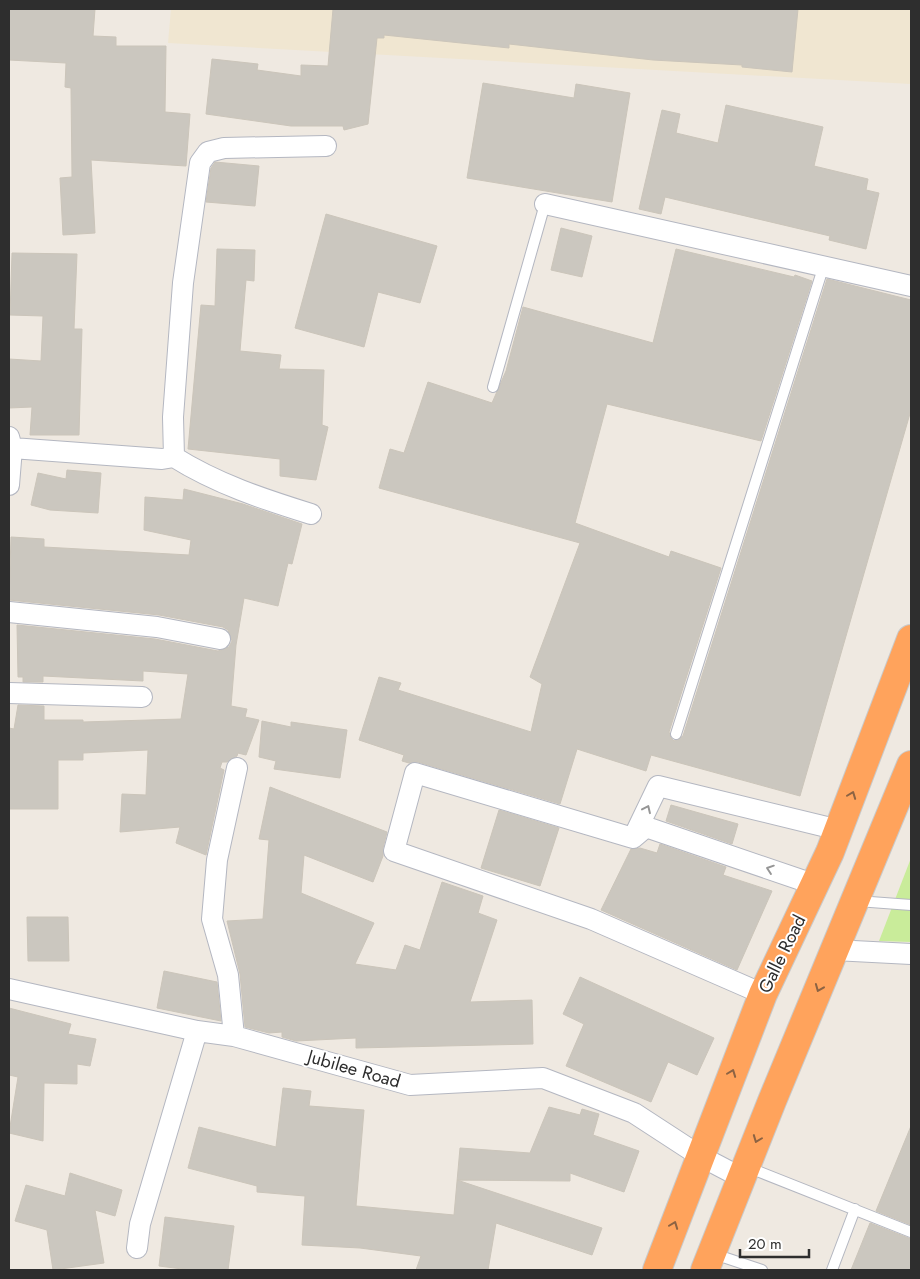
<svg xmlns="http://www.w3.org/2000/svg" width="920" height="1279" font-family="Jost,sans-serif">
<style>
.education{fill:#f0e6d1}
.pitch{fill:#c9ec9a}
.building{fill:#cbc7bf;stroke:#cbc5ba}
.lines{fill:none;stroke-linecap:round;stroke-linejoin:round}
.lane-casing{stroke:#b4b7c1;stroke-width:12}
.street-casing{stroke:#b4b7c1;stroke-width:22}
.highway-casing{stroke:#c9c9c9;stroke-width:30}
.lane{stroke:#fff;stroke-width:10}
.street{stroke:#fff;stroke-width:20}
.highway{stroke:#ffa35c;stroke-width:28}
.oneway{stroke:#8c6343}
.oneway2{stroke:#969696}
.labels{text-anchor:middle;stroke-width:4;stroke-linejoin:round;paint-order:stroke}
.street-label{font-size:18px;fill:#2e2e2e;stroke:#fff}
</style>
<rect width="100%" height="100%" fill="#efe9e1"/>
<path class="education" d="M171,9H911V84L168,43Z"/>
<path class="pitch" d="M911,858V942L879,941Z"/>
<path class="building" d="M9,9H95L93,36L116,37V46H166L165,112L190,114L186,166L91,160L95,233L63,235L60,178L72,177L71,88L65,87L66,63L9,60Z
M333,9H798L792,72L742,67V65L653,60L509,44V48L384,35V38H377L368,124L344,130L343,126H291L206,114L212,59L258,64L257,70L301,76V65L328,66Z
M483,83L574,98L576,84L630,93L612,202L467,178Z
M726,105L823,127L814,166L868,179L866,190L879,193L866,249L829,240L830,236L665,197L661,214L639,209L662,110L680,114L676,133L718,143Z
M215,162L259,166L255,206L206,202L211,168Z
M326,214L437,246L420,303L378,292L364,347L295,328Z
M561,228L592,236L582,277L551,270Z
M217,249L255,250L254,281L246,280L240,351L281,355L279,369L324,370L322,425L328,427L316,480L280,476V459L188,449L201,305L215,306Z
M676,249L794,277L795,275L812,281L761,441L607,404L575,523L669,557L671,551L721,568L669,732L671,738L674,741L683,736L827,279L911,300V410L800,796L651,755L646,771L577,749L560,804L418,762L409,763L402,761L404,755L359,740L379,677L401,683L398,690L531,732L542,684L530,677L580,543L379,488L390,449L404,453L428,382L492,403L506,371L523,307L653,343Z
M12,253L77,254L74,329H82L79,435H30L32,407L9,408V359L41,361L43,316L10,315Z
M67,470L101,473L98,513L50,510L31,505L38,473L66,479Z
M184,489L243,504L302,524L292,564L288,563L278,606L244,598L236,645L231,706L247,709L245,717L259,720L246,755L238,753L237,756L227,762H222L220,768L224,770L206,855L176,843L180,827L120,832L122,794L146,795L148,750L83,753V760H58V809H9V728L14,729L18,705L44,706V720H83V722L181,719L188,674L143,671V681L43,676V682H23V677H18L17,625L155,639L218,651L229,647L232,641L228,630L223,627L159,615L9,600L11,537L44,539V547L189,555L191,540L144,530L145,497L183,500Z
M262,721L291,727V722L347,730L340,778L274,769L276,761L259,757Z
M270,787L387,832L383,848V856L373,882L304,855L301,893L374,923L355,964L396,970L405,945L420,950L442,882L483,896L478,913L497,920L470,1002L532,1000L533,1044L356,1048V1038L296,1041L282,1037V1032L269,1033L245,1027L240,974L227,921L263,919L269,840L259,839Z
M671,805L738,824L732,844L666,821Z
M499,810L559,828L540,886L481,868Z
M660,844L726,867L723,875L772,891L737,970L601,910L631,849L640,848L657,853Z
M27,917H68L69,961H28Z
M164,971L217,982L221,1021L157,1008Z
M580,977L714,1038L697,1075L668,1062L651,1102L566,1066L584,1024L563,1014Z
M9,1008L71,1024L68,1034L96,1039L90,1066L77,1064V1084L44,1083L43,1141L9,1133L18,1077L9,1075Z
M283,1088L311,1091L309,1106L364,1110L356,1206L454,1215L460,1148L530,1153L549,1107L580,1115L582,1109L599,1114L593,1135L639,1151L624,1192L570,1173V1181L457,1180L602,1228L592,1255L496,1223L488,1270H416L421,1256L360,1248L302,1245L305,1196L257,1192V1186L188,1168L199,1127L276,1147Z
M911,1126V1225L876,1211Z
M70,1173L122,1190L115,1216L95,1210L104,1263L53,1270L47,1230L15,1221L26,1185L65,1196Z
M165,1217L234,1226L228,1270H190L159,1266Z
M870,1223L911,1239V1270H851Z"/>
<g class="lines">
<g class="lane-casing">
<path id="lane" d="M493,387L545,204
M676,734L824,265
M857,901L911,905
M747,1167L911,1232
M714,1254L762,1270
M832,1270L855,1209"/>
</g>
<g class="street-casing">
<path id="street" d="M545,204L911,286
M9,437L12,448L9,485
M12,448L162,459L174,457L173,417L183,283L200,163L208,152L224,148L326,146
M174,457C217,484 263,499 311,514
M9,612L157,627L220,639
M9,693L142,697
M633,838L415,773L394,851L591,919L763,994
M816,885L646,827L633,838L658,786L839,830
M834,950L911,954
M9,989L197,1031L234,1036L410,1085L543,1078L634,1113L700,1156L742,1178
M234,1036L228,975L212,919L217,860L237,768
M137,1248L140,1224L197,1031"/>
</g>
<g class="highway-casing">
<path id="highway" d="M657,1270L763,994L830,852L911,639
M705,1270L772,1101L911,765"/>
</g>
<use href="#lane" class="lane"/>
<use href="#street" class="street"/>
<use href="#highway" class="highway"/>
</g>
<defs><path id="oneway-chevron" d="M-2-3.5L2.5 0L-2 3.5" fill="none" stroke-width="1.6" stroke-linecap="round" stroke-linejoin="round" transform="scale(1.25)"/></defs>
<g class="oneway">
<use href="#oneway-chevron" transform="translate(852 795) rotate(-69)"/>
<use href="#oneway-chevron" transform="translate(819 988) rotate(112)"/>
<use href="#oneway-chevron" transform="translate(732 1073) rotate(-69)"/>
<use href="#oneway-chevron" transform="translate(757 1139) rotate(111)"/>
<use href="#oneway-chevron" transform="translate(674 1225) rotate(-69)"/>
</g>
<g class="oneway2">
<use href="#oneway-chevron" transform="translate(647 809) rotate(-65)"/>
<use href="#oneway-chevron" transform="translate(770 869) rotate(-161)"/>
</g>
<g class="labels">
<g class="street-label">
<text transform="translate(782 954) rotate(-64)" y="6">Galle Road</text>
<text transform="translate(354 1069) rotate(16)" y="6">Jubilee Road</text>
</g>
</g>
<rect width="920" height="1279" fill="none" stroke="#2e2e2e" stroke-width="20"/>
<path d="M740 1249v8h69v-8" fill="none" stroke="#2e2e2e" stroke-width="2.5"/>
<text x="748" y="1249" font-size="15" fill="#2e2e2e" stroke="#ffffff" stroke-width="4" paint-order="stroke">20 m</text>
</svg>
